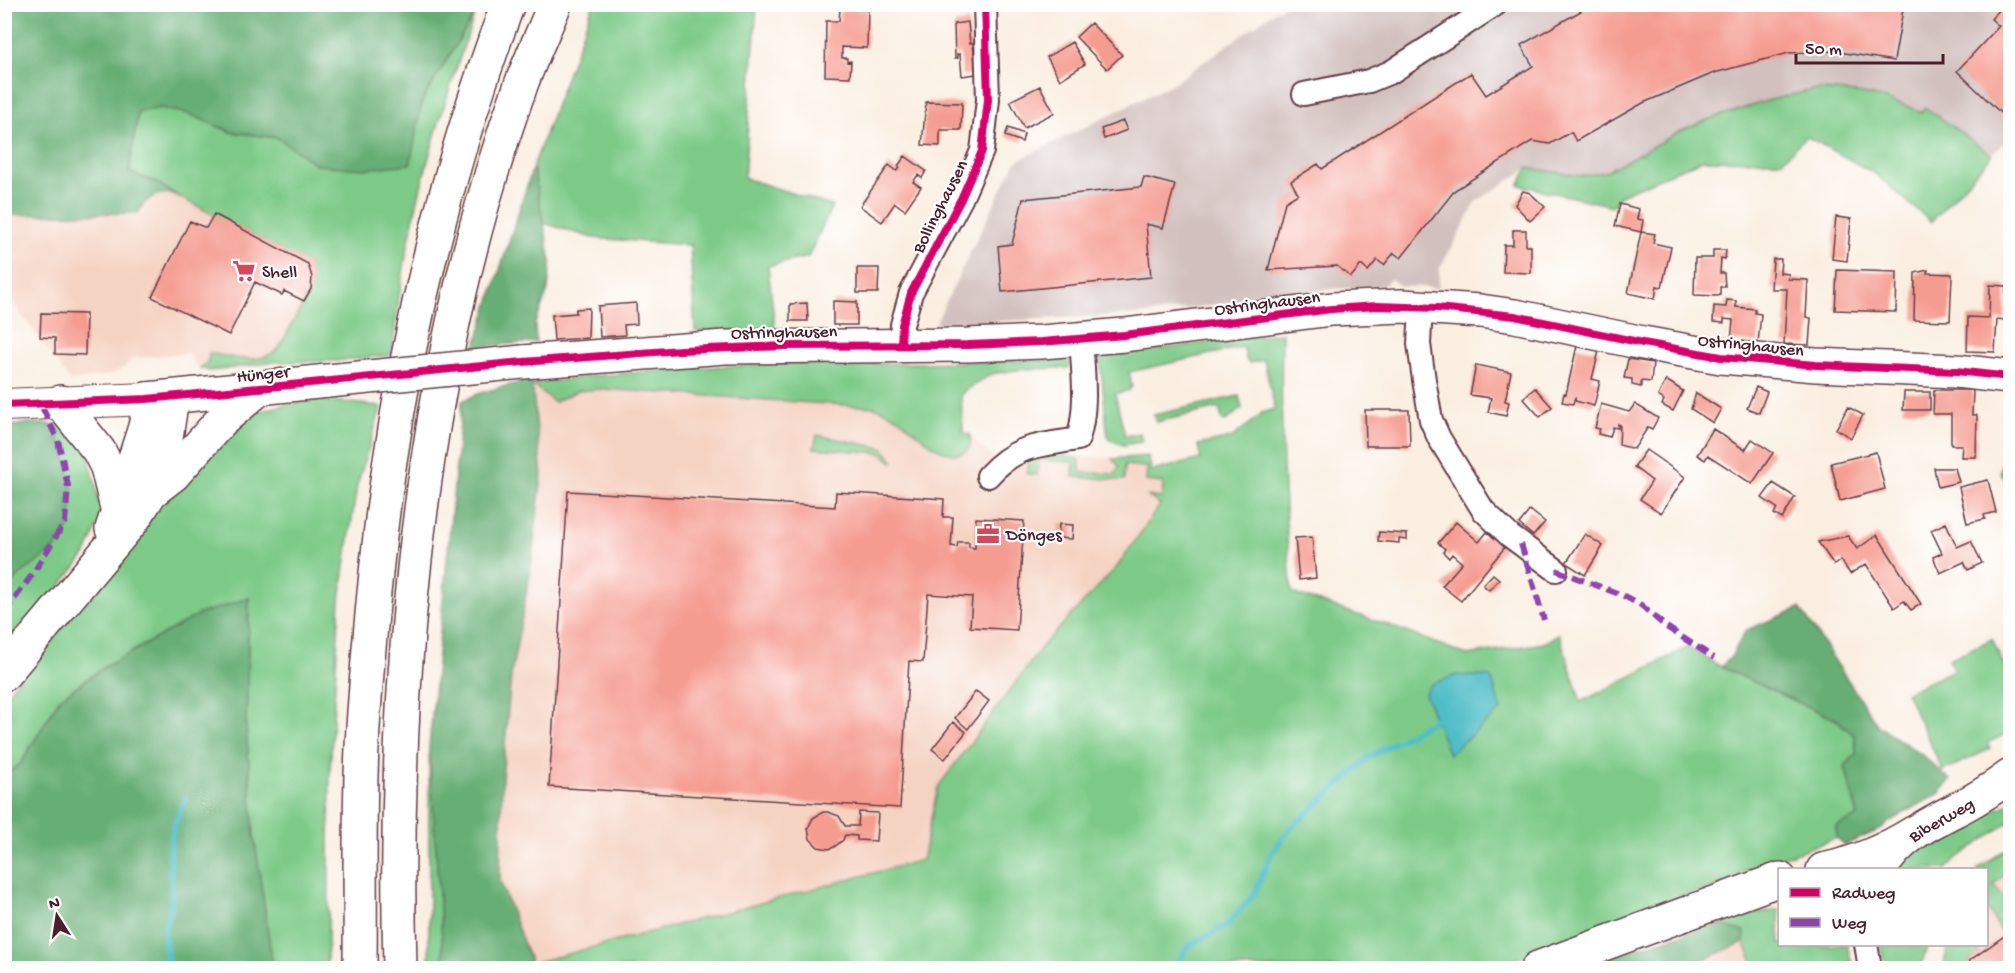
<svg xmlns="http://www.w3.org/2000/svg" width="2015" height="973" font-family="'Gochi Hand',sans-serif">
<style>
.built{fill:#f5d3c2}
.industrial{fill:#d1c0bd}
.green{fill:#7dca88;stroke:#64745a;stroke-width:1.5}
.forest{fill:#66ae74;stroke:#586650;stroke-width:1.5}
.water{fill:#50bec7;stroke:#4d6e79;stroke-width:1.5}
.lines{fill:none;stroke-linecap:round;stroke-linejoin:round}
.stream{stroke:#50bec7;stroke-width:6}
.building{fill:#f59c91}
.minor-casing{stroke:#643e46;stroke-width:26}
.secondary-casing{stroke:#643e46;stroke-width:34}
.primary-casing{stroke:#643e46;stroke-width:36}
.motorway-casing{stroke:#643e46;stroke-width:36}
.minor{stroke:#fff;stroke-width:22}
.secondary{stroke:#fff;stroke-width:32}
.primary{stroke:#fff;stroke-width:33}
.motorway{stroke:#fff;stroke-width:33}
.primary-bridge-casing{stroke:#643e46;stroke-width:36;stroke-linecap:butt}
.primary-bridge{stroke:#fff;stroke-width:33}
.quiet{stroke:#8e44ad;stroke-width:6;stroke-dasharray:12 6;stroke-linecap:butt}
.cycleway-casing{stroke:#fff;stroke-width:11}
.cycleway{stroke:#d6006c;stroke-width:8}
.labels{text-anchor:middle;stroke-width:4.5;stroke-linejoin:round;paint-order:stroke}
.street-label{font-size:18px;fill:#4a1f2b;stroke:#fff}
.poi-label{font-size:18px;fill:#4a1f2b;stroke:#fff;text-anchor:start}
</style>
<rect width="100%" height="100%" fill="#fff"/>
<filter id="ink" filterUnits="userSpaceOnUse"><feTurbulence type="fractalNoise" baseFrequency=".0167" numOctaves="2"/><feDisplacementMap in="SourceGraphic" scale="12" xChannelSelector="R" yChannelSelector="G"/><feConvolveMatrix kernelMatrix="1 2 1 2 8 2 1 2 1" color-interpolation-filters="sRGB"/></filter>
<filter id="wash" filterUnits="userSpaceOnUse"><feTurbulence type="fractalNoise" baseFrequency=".008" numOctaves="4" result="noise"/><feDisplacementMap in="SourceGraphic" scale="24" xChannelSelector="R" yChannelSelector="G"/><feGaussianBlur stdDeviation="1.35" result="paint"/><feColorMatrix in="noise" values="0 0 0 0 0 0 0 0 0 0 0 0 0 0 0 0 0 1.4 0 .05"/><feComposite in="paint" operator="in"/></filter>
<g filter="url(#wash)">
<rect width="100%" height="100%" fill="#faeee0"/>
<path class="built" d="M171,193L214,214L308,264L310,266L334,261L316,362H274L210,371L197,367L189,353L132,358L125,367L109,375L70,381L5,292L4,215L138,213L148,198L159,194Z
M959,362L963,432L970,435L980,447L992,457L1007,461L1028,463L1029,459L1070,456L1147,460L1150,474L1197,465L1160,504L1117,567L1045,643L938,787L922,860L530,964L500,881L502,780L511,674L530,574L542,475L532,384L593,376L694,368L790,363Z
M2010,846V968H1974L1969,961L1980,953L1971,945L1986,944V870L1977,869Z
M1779,941L1780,944L1824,968H1685L1744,942Z"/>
<path class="industrial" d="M1284,5H2010V136L1992,155L1927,108L1922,112L1890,99L1707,120L1679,132L1607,171L1582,176L1528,168L1477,201L1440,268L1438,288L1401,286L1391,279L1382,286L1330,289L1148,314L935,324L1015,162L1174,83Z"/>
<path class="green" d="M593,5H757L744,178L832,206L808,257L768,266L775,329L695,331L690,245L593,238L543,223L533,167Z
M475,13C459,60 443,106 430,153C411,219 399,287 392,355L335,361L274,362L210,371L200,368C206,364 210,360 209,353C232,357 260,367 279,348L311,289L312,277L308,264L176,195L156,182L129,173L138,112L160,108L189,114L231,132L278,138L317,165L410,164L422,101Z
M1812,90C1857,91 1880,95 1922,112L1926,108L1992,155L1931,222L1874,173L1806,136L1782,161L1701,160L1620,195L1612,206L1519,185L1528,168L1582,176L1607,171L1679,132L1707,120L1767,101Z
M1282,333C1280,420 1283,506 1292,593L1385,624L1467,655L1544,643L1559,634L1581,702L1688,647L1721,667L1837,720L1855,736L1856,754L1845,766L1858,817L1836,827L1837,838L1747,870L1717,887L1681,896L1664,908L1489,968H533L530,964L922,860L938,787L1045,643L1117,567L1160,505L1147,496L1162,498L1163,483L1146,481L1147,467L1125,465L1124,480L1073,477L1074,462L1039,460L1037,475L1027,474L1029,459C1044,455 1062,455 1077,458L1080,462V472L1115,474L1119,466L1112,459L1148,456L1152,471L1201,459L1198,445L1231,438L1261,415V413L1275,409L1264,360L1249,363L1247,361L1243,347L1129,372L1132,387H1130V390L1115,394L1125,436L1140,433L1142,442L1123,445L1108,439L1100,357Z
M1069,359V368L1023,369L991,374L961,394L963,432L970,435C971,442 971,448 965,452C945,463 914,430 900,419C891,413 884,410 874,407L602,389L577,391L554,402L532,384L593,376L694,368L790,363L878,364Z
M1239,396L1242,408L1226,421H1223L1219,408L1156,422L1154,415Z
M321,400L380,406L381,408L357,485L340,600L330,771L328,947L326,968H273L254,834L246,726L249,598L103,668L60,698L21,763L5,776V696L136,536L201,459L243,419L267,409L290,404Z
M48,424L61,425L88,452L101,509L98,524L86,554L5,655V591L23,572L54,550L56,432Z
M817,435L883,448L894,461L892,462L881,453L814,448Z
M1992,639L2010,679V732L1987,743L1990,749L1943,771L1906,692L1954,670L1949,659Z
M429,747L444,968H429Z
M2010,803V821L1955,860L1946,869L1897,870L1911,852L1994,804L1999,809Z
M2010,846V871L1994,884L2010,905V932L2005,936L1987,910L1986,870H1977Z
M1779,910L1780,944L1847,945L1853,968H1756L1744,942L1745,932L1717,924L1762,912Z
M1881,945V944L1927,945C1926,951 1925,958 1921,963C1916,969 1910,968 1904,968C1888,968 1881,960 1881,945Z
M1948,945H1971L1980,953L1969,961L1968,968H1943Z"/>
<path class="forest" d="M4,5L5,4L478,5L475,13L422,101L410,164L364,169L317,165L278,138L231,132L189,114L160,108L138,112L129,172L156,182L176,195C159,190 145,198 138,213L5,215Z
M533,167L551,261L548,290L535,324L536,342L475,347Z
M527,380L532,384L542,475L530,574L511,675L502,780L500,881L533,968H444L429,747L462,401L480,393Z
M2010,417V487L2000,473Z
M29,423L48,424L56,432L65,454L72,487L71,525L54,550L23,572L5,591V427Z
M249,598L246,726L254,835L273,968H5V776L21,763L60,698L103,668L199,614Z
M1800,608L1878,726L1921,754L1950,780L1940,793L1890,821L1882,829L1844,845L1837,838L1836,827L1858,816L1845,766L1856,754L1855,736L1837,720L1721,667L1731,657L1746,630Z
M1717,924L1745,932L1744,942L1685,968H1576L1632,949Z"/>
<path class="water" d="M1456,675L1491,677L1501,710L1449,754L1425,694L1430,685Z"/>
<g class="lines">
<path class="stream" d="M168,968L164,929L171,908L172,890L170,852L173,827L185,800
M1176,968L1187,947L1227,925L1255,893L1271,854L1290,829L1368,758L1439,717"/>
</g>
<g id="blocks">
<path class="building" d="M1593,4H1904L1894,61L1833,51L1789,53L1714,73L1643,103L1576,141L1571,132L1550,144L1532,141L1455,190L1401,258L1394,253L1384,265L1377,260L1368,271L1361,265L1351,277L1337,266L1268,270L1285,202L1298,194L1291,181L1318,164L1322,169L1471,73L1486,95L1533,66L1521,45Z
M2005,4H2010V122L1957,71L1999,26L1991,19Z
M840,9L868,10L867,48L842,47V58H847V62L851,61L850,77L825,76L826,21H839Z
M968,22L970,43H973L976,74L962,76L960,54H957L958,58H955L954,24Z
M1091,23L1122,55L1107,69L1076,37Z
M1072,42L1085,64L1060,80L1047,57Z
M1040,86L1054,113L1024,128L1010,101Z
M926,102L962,103L961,130H940V146L922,145Z
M1123,121L1127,130L1104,139L1101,129Z
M1008,128L1024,134L1022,142L1005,136Z
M905,156L926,171L922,178L918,175L913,182L921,187L905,210L895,203L882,222L860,206L889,165L897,171L900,168L898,166Z
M1144,177L1175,185L1163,228L1146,224L1151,277L1002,292L998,246L1012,244L1023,199L1141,187Z
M1523,191L1530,193L1545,207L1530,221L1515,205Z
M1620,204L1639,209L1637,219L1643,220L1641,232L1615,226Z
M214,214L308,264L312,277L311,289L304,301L284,291L282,295L255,282L229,335L152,297L190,221L206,228Z
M1836,217L1851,219L1847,261L1832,259Z
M1513,230H1526V246H1531V273L1503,272L1504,245H1513Z
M1641,232L1655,234L1653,243L1671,247L1662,287L1657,286L1655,299L1628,293Z
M1713,250H1726L1725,259L1721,258L1720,273H1724L1725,287H1720V295L1717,296L1694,295L1695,258H1713Z
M1773,259H1781L1780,273L1789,274L1788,279L1808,280L1806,317L1811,318L1809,345L1784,344L1787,289H1771Z
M857,268H879L878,293H857Z
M1837,270L1897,272L1896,312L1835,310Z
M1928,270L1927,273L1952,274L1950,321L1914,320L1915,273Z
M1990,285L2006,286L2005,320L1997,319L1995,352L1967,351L1968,317L1989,318Z
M1727,300L1736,301V307L1755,309V313L1761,314L1758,343L1731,340L1733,320L1724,319V323L1713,322L1714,306L1726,307Z
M833,301L857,302V325H833Z
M636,303L637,324L624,325L625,335L600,337L598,306Z
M807,303L808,321H790V304Z
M589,308L588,338L554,340L552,315L576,313V309Z
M41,313L86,314L85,355L55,354V338L40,337Z
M1577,346L1599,351L1592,379L1600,381L1594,406L1575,401V397L1573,404L1562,402L1564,393L1566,394Z
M1628,359L1653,363L1651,382L1641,381V387L1632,385V379L1624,378Z
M1476,365L1511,372L1505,401L1509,402L1506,416L1488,412L1491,398L1470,395Z
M1666,380L1683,391L1673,411L1662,405L1664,400L1658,396Z
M1756,387L1767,392L1759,413L1747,408Z
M1535,388L1552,407L1540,417L1523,398Z
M1934,390H1973L1972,415H1977L1976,457H1961L1962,445H1951V414H1933Z
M1904,392H1930V410H1903Z
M1696,393L1721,409L1713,423L1691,409Z
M1601,404L1629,412L1635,404L1658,418L1652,429L1648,427L1634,449L1619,445L1620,425L1618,424V428L1613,427L1610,437L1598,434L1600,429L1595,428Z
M1848,407L1863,415L1851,438L1836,429Z
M1365,410H1409L1410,446H1366Z
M1713,429L1745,450L1752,439L1773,453L1752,484L1708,455L1705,460L1697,455Z
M1646,450L1685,477L1661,513L1640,499L1652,481L1634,467Z
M1876,452L1885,489L1840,501L1831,463Z
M1934,468H1955L1959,482L1938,487Z
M1988,480L1996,512L1984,515L1985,519L1967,523L1959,487Z
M1773,483L1795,497L1782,519L1774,514L1777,508L1762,498Z
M568,491L835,507L836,492L944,499L943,517H953L951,546L957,547L958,542H969V547L975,548L976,518L1024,521L1017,630L970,627L972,597L928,594L923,662L909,661L900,808L549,787Z
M1530,510L1545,522L1533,536L1519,524Z
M1456,522L1479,542L1487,532L1505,547L1461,601L1442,586L1462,563L1452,554L1449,558L1443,552L1445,549L1438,543Z
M1946,523L1957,547L1971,541L1982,563L1968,570L1964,562L1940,573L1933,557L1942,553L1931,530Z
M1059,524L1073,525L1072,539L1058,538Z
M1379,532L1407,534V540L1399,539V543L1378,541Z
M1585,534L1603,546L1585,575L1566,563Z
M1877,535L1921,604L1911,610L1904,601L1894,608L1866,564L1850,574L1841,560L1834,565L1818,542L1848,536L1857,549Z
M1312,537L1316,578L1299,580L1295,538Z
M1493,574L1499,579L1489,590L1483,585Z
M976,691L989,701L968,729L955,718Z
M953,722L966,732L945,759L932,749Z
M823,812H828L839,816L845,826H858L859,812L878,813L876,841L857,840V836L845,835L843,840L834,847L829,849L818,847L810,839L808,828L813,818Z
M2010,932V968H1974L1969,961Z"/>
</g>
</g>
<g filter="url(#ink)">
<use href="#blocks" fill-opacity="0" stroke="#643e46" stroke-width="1.5"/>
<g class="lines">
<g class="minor-casing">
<path id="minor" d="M1304,94L1369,81L1391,72L1496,4
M1421,307L1419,344L1424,380L1431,420L1439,438L1483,510L1510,536L1556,570
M901,345L902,325L911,293L961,199L982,151L988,100L985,4
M988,476C1017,444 1038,446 1078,439C1088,406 1083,373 1081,339
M1866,944L1870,968"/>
</g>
<g class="secondary-casing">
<path id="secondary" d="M4,405L147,399"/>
</g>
<g class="primary-casing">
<path id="primary" d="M523,362L725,347L968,345L1042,342L1124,335L1332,309L1402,306L1480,311L1515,316L1643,343L1721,357L1816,365L1956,371L2010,377
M147,399L328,381
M1880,870C1900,836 1930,823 1963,806C1980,797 1995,787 2010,776"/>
</g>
<g class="motorway-casing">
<path id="motorway" d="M60,402L99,451L107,467L118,512
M151,492L173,475L221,421L260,388
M112,529L144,430L147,419V399
M4,674L133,520L151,492L159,468L166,438L172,397
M1823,870C1857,863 1886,850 1915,832
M360,968C361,883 358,797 364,712C370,630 377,548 389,467C412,310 452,153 508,4
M400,968C392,672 420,362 522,82C532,56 544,30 555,4
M1538,968L1780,879"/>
</g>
<use href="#minor" class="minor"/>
<use href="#secondary" class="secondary"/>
<use href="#primary" class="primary"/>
<use href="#motorway" class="motorway"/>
<g class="primary-bridge-casing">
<path id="primary-bridge" d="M328,381L523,362"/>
</g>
<use href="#primary-bridge" class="primary-bridge"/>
<path class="quiet" d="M1521,544L1544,620
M1556,570L1622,595L1641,605L1665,626L1714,658
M4,613L32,575L65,522L68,486L58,440L40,403"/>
<g class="cycleway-casing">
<path id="cycleway" d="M901,345L902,325L911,293L961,199L982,151L988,100L985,4
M4,405L147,399L523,362L681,350L785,346L968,345L1042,342L1124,335L1332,309L1377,306L1437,308L1515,316L1643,343L1721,357L1816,365L1956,371L2010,377"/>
</g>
<use href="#cycleway" class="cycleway"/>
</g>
</g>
<defs>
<g id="supermarket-bare" transform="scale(1.8)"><path d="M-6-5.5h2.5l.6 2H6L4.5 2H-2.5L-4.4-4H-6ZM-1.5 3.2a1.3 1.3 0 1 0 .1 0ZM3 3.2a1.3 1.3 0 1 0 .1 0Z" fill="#d1495b" stroke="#fff" stroke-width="2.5" paint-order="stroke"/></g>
<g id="office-bare" transform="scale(1.8)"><path d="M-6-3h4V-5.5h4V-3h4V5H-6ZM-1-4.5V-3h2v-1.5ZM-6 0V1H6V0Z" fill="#d1495b" stroke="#fff" stroke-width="2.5" paint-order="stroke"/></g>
</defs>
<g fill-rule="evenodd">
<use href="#supermarket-bare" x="244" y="271"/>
<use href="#office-bare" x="988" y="534"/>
</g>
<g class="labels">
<g class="street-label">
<text transform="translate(939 206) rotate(-63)" y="6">Bollinghausen</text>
<text transform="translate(1267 302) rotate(-7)" y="6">Ostringhausen</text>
<text transform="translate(784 331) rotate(-1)" y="6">Ostringhausen</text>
<text transform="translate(1751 344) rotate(6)" y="6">Ostringhausen</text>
<text transform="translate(263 373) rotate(-6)" y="6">Hünger</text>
<text transform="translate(1941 819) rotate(-30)" y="6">Biberweg</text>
</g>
<g class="poi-label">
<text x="262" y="277">Shell</text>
<text x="1006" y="540">Dönges</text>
</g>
</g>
<rect width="2015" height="973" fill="none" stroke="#fff" stroke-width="24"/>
<rect x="1778" y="868" width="210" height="78" fill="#ffffff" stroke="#b7a5aa" stroke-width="1.5"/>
<rect x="1790" y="888" width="30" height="9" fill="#d6006c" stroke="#b7a5aa" stroke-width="1.5"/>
<text x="1832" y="898" font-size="18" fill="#4a1f2b">Radweg</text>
<rect x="1790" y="918" width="30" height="9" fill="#8e44ad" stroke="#b7a5aa" stroke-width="1.5"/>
<text x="1832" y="928" font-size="18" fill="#4a1f2b">Weg</text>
<g transform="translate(57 916) rotate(348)" stroke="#ffffff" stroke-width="4.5" paint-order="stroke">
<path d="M0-4.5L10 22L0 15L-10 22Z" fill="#4a1f2b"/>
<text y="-9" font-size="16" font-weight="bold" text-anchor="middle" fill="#4a1f2b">N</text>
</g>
<path d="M1796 54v9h147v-9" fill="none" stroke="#4a1f2b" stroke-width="3"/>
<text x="1805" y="54" font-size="18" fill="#4a1f2b" stroke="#ffffff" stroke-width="4.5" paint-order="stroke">50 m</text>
</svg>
